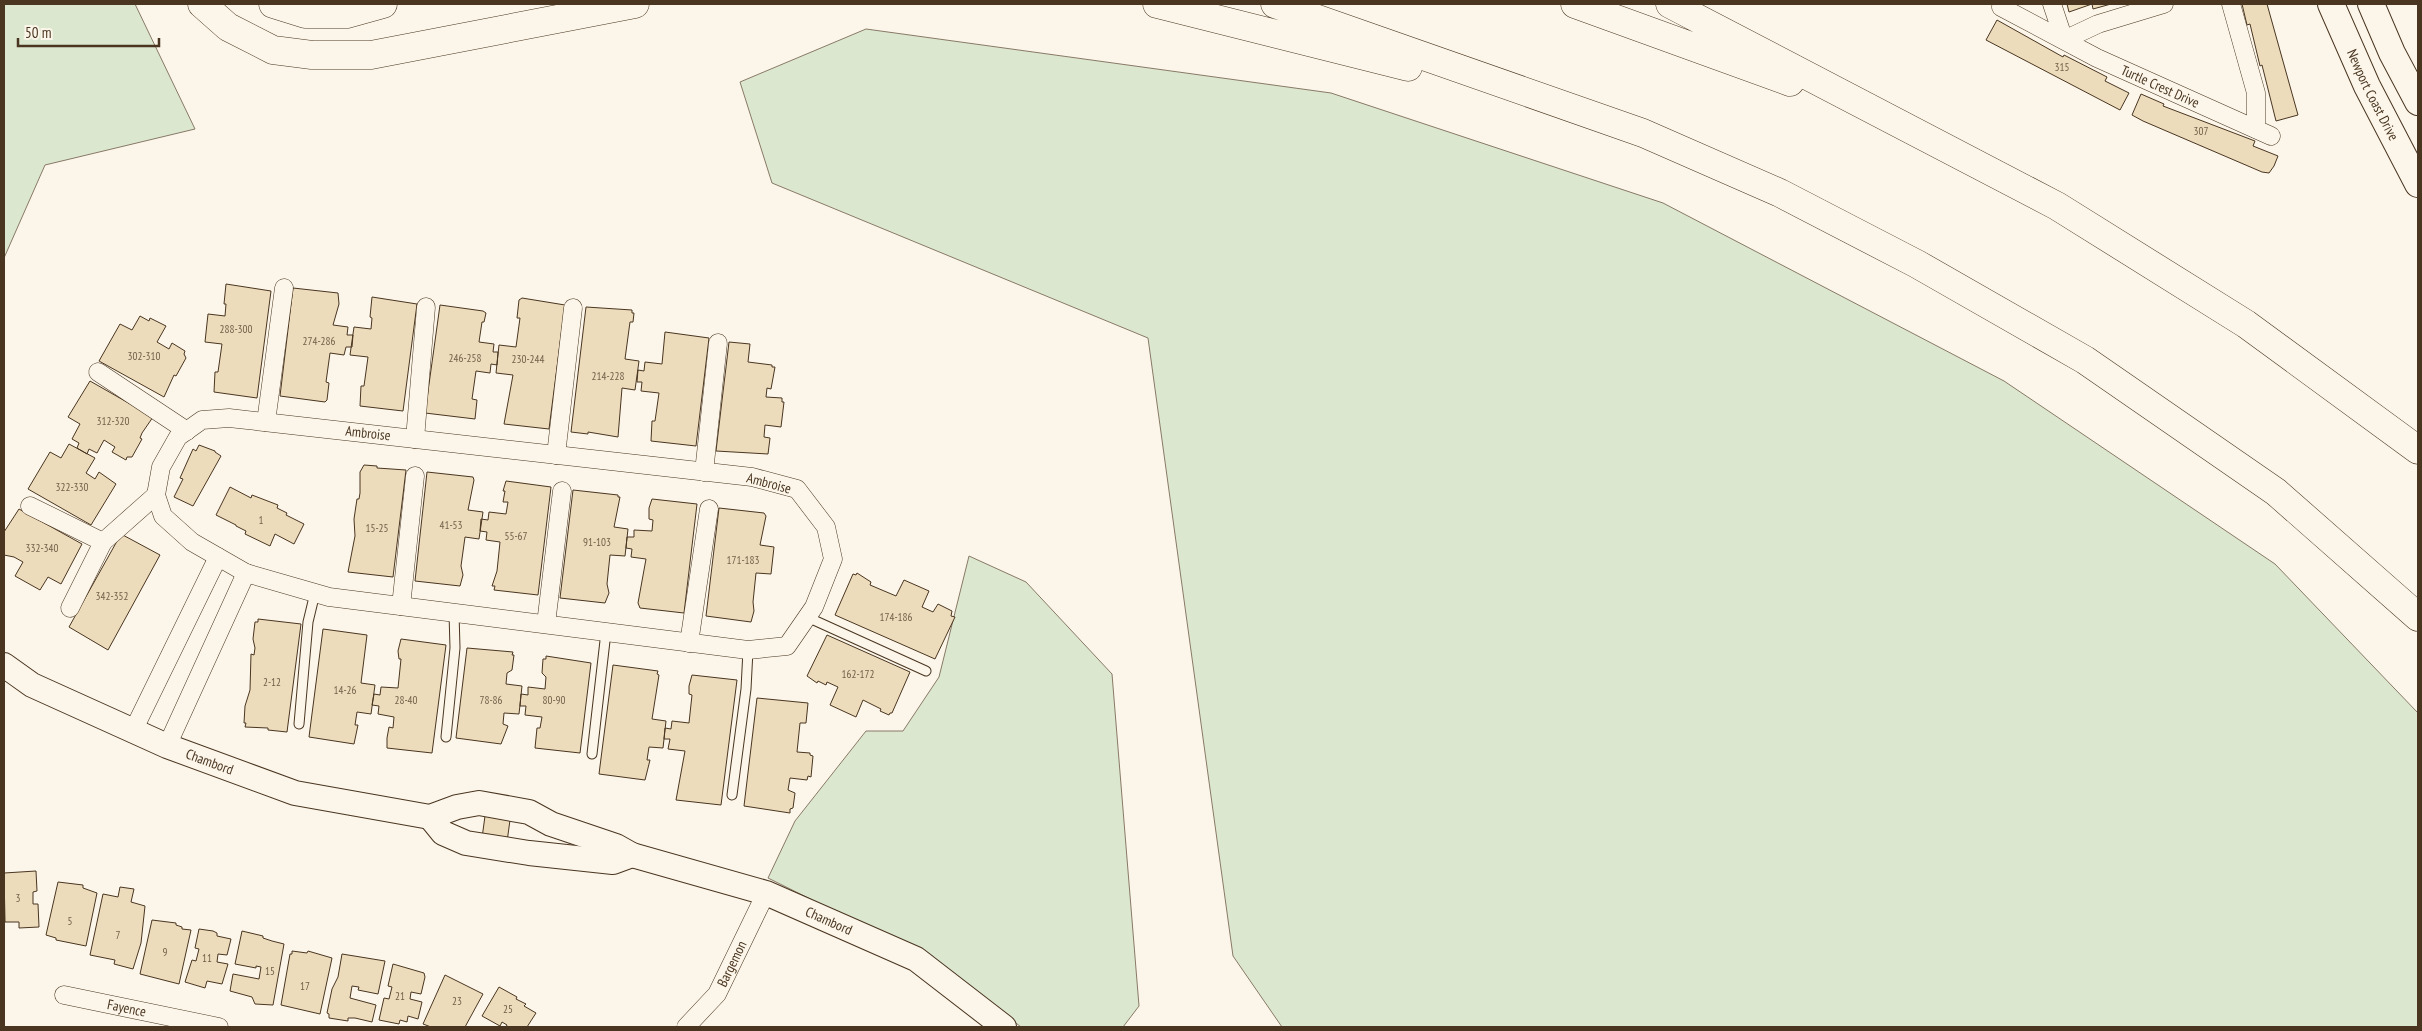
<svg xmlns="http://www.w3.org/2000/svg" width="2422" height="1031" font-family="'PT Sans Narrow',sans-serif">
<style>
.green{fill:#dce7d0;stroke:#887966}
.building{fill:#ecdcbc;stroke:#4a3520}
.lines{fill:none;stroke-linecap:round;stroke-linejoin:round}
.lane-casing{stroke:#4a3520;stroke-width:11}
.street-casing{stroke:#4a3520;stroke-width:19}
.secondary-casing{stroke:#4a3520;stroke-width:26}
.primary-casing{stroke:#4a3520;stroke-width:28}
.highway-casing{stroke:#4a3520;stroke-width:29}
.lane{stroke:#fbf6e9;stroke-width:9}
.street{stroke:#fbf6e9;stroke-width:18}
.secondary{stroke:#fbf6e9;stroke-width:24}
.primary{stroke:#fbf6e9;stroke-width:26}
.highway{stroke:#fbf6e9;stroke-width:28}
.labels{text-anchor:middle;stroke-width:4;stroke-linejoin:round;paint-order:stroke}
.number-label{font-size:11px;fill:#725f47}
.street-label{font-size:14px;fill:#4a3520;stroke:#fbf6e9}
</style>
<rect width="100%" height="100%" fill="#fbf6e9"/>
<path class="green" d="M4,4H135L195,129L45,165L4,258Z
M866,29L1331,93L1663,203L2004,381L2275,564L2418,713V1027H1282L1233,956L1148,338L772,183L740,82Z
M969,556L1026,582L1112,674L1139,1006L1123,1027H1021L941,964L768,878L795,821L866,731H903L939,677Z"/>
<path class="building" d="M2067,4H2111L2093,9L2092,4L2069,12Z
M2242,4H2267L2298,115L2276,121L2262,65L2260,66L2250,24L2247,25Z
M1997,20L2063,57L2064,55L2107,77L2105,81L2129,93L2120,110L1986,40Z
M2141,94L2164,104L2163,106L2255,141L2253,146L2278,156L2274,166L2269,173L2262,172L2143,121L2132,115Z
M226,284L271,291L257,398L214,392L215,372H218L222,344L205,342L208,314L225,316L226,304H224Z
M293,288L338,293L339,304L333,325L348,327L347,335H353L352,347H346L344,355L330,353L326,382L329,383L327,400L325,402L280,396Z
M372,297L417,304L403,411L360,406L361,386H364L368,357L350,355L354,327L371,329L372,318L370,317Z
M522,298L565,305L549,429L504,424L513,375L496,373L499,345L516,347L520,318H517L519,300Z
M440,305L483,311L486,313L484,322H482L479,342L494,344L493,352H498L497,365L491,364L490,373L476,371L472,399L477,400L475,419L425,413Z
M586,307L632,310V313H634L633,322H630L625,359L639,361L635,390L622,388L618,437L588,432V434L571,432Z
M140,316L149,321L150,318L166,326L157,342L169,349L172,343L185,351L184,354L186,358L176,376L174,375L164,397L99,361L120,324L132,330Z
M665,332L709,338L696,446L651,441L652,421H655L659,393L641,391L642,382H637L638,370L644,371L645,362L662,364Z
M729,342L750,344L748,362L772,365V367H775L771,389L767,388L766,397L782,398V402H784L781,427L765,425L764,437L770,438L768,454L716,451Z
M90,381L153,417L142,433L140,438L142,439L132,457H127L126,460L112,452L115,447L104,440L97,453L89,449L87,454L77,448L79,443L72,439L80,424L68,417Z
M69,444L95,458L86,473L95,479L99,472L116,484L91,525L28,489L50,452L61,458Z
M199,445L215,451V452L221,456L193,506L174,497L183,479L180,478L188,460L193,449L196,451Z
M364,465L377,466V468L406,470L393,577L348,572L355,536L354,519L357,499H359L360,493V472Z
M427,472L473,477L474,480L468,510L483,512L479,539L465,537L461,566L463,575L460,586L415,581Z
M506,481L551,487L538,595L494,590L495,586H492L497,571L500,542L486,540L487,532L480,531L481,519L488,520L489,512L506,514L508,502H503L505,491H503Z
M230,487L251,498L252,495L278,505L277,508L287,513L286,515L304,524L294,544L275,534L270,546L245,534L246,531L236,526V525L216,515Z
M573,490L618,495V497H620L614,527L628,529L625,556L610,555L607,584L609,593L605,603L560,598Z
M652,499L697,504L684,613L640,608L638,603L646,559L631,557L632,549L626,548L627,537H634V530L652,531L653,520L649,519V508Z
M719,508L764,513L766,516L760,545L774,547L771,574L756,573L753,602L754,611L751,622L706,616Z
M19,509L82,544L61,584L48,577L40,590L15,576L23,562L14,557L4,555V532Z
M121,534L160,555L108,650L69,627Z
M857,573L871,582L870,585L896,596L904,580L929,591L922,607L933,612L938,604L952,611L951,616L955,617L935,659L835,615L853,574L856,575Z
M258,619L301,624L287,732L268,730V728L245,727L246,723H244L245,706L250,690L251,654L254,655L255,648L253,639L255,622H258Z
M323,629L367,635L361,683L375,685L371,714L357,712L355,725H358L354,744L309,737Z
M827,635L910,672L892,713H890L889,715L880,711L881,709L863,700L856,717L830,705L838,687L827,682L826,685L818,681L817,683L807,676Z
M401,639L446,645L432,753L387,748V738L389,727L393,728L394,717L378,714L379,706L372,705L374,694L380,695L381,687L398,688L401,659H399L398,651Z
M467,648L513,652L512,655H514L512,670L507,673L506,684L522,686L519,714L504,713L503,724L508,726L501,744L456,738Z
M546,656L591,663L580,753L535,748L537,728H540L542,717L525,715L526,706H520L521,694L528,695V687L545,689L546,677L542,673L543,659H546Z
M613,665L658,671L657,674L659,675L652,719L666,721L663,748L649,747L647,760H650L645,780L599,774Z
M692,675L737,680L721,805L676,800L685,751L668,749L670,739H664L665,728L671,729L672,721L689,723L692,695L689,694V686Z
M757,698L808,703L806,723H800L797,752L810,753V755L813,756L811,777L808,776L807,780L790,778L788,790L795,793L793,808L790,809V813L744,806Z
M485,816L510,820L507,842L482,838Z
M36,871L37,891L33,892V904H38L39,927L19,928V922H5L4,873Z
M58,882L83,885V888L97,893L86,946L56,940V938L46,935Z
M120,887L134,889L131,902L145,906L141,943L133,969L114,964L115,960L90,955L103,894L118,897Z
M152,920L176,923V925L182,927V929L191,930L179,984L140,974Z
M199,929L213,931L217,933V936L231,939L227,955L218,954L217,962L228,964L222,984L207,981L205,988L185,982L192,960L196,961L199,949L195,948Z
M242,931L263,936V938L272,941L284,944L273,1005L255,1004L252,997L230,991L233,974L259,979L261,967L256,966V968L235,964Z
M292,951L307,953L308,951L332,958L320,1014L281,1005L290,954H292Z
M342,954L385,961L378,994L358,990L359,987L352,986L350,998L376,1005L372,1022L355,1018H348V1021L329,1018V1014L327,1013L332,989L338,977Z
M393,964L424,973L425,977L421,994L411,992L410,999L422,1002L418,1019L408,1016L407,1022L400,1020L399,1024L379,1020L384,998L389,999L392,987L388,986Z
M445,975L483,994L465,1027H431L423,1024Z
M499,987L517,997L516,999L526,1004L524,1006L536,1013L527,1027H506L507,1025L502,1022L500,1026L482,1016Z"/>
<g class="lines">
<g class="lane-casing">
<path id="lane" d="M807,617L926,671
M299,724L308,622L315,593
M446,737L455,648L454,613
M592,754L606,632
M732,795L746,689L748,650"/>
</g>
<g class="street-casing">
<g id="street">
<path d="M2052,4L2064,40L2098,24L2164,4"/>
<path d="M2231,4L2256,93V129"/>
<path id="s1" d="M2001,7L2097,58L2271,136"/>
<path d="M98,372L187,431"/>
<path d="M229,418L752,477L797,489L826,527L833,559L814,607L787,646L748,650L329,597L246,573L192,542L163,516L156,495L161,467L178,437L202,420Z"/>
<path d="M266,422L284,288"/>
<path d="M415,439L426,307"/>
<path d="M556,455L573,308"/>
<path d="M704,472L718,343"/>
<path d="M30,506L103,542L156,495"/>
<path d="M401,606L415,476"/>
<path d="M70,608L103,542"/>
<path d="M546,624L562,491"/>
<path d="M689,643L709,509"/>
<path d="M133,731L218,557"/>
<path d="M167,746L246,573"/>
<path id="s2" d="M64,995L219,1027"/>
<path id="s3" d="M686,1027L717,994L766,893"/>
</g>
</g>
<g class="secondary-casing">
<g id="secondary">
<path id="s4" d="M4,665L32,685L167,746L295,793L430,817L457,807L479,803L529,812L551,824L616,846L632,855L766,893L916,959L1004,1027"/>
<path d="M430,817L443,833L466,843L529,853L613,862L632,855"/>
</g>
</g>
<g class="primary-casing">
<g id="primary">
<path id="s5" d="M2331,4L2367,86L2418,184"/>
<path d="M2371,4L2392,53L2418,102"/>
</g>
</g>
<g class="highway-casing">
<path id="highway" d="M202,4L228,27L273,50L312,55H371L635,4
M273,4L305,14H347L383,4
M1157,4L1408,67
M1275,4L1643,133L1780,193L1917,264L2085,360L2276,492L2418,617
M1575,4L1790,82
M1670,4L2057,206L2246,324L2418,450"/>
</g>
<use href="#lane" class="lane"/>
<use href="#street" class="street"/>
<use href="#secondary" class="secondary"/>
<use href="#primary" class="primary"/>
<use href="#highway" class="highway"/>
</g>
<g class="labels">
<g class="number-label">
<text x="2062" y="71">315</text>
<text x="2201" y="135">307</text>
<text x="236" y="333">288-300</text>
<text x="319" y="345">274-286</text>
<text x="144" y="360">302-310</text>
<text x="465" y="362">246-258</text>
<text x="528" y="363">230-244</text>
<text x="608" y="380">214-228</text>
<text x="113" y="425">312-320</text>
<text x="72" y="491">322-330</text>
<text x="261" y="524">1</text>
<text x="451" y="529">41-53</text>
<text x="377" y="532">15-25</text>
<text x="516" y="540">55-67</text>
<text x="597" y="546">91-103</text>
<text x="42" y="552">332-340</text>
<text x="743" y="564">171-183</text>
<text x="112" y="600">342-352</text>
<text x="896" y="621">174-186</text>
<text x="858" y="678">162-172</text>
<text x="272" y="686">2-12</text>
<text x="345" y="694">14-26</text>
<text x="406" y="704">28-40</text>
<text x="491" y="704">78-86</text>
<text x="554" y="704">80-90</text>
<text x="18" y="902">3</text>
<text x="70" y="925">5</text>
<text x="118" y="939">7</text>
<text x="165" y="956">9</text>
<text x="207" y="962">11</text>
<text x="270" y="975">15</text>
<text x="305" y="990">17</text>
<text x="400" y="1000">21</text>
<text x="457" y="1005">23</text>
<text x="508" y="1013">25</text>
</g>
<g class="street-label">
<text dy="5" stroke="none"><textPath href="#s1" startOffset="178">Turtle Crest Drive</textPath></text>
<text dy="5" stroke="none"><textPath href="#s5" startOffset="100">Newport Coast Drive</textPath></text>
<text transform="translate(368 433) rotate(6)" y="5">Ambroise</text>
<text transform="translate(769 483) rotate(15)" y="5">Ambroise</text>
<text dy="5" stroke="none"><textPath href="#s4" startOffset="228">Chambord</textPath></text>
<text dy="5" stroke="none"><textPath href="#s4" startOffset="878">Chambord</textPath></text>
<text dy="5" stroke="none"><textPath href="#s3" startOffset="79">Bargemon</textPath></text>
<text dy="5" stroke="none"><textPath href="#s2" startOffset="64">Fayence</textPath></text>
</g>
</g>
<rect width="2422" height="1031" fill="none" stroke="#4a3520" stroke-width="10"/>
<path d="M18 38v8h141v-8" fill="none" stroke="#4a3520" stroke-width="2.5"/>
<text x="25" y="38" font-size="15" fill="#4a3520" stroke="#fbf6e9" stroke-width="4" paint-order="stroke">50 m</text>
</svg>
